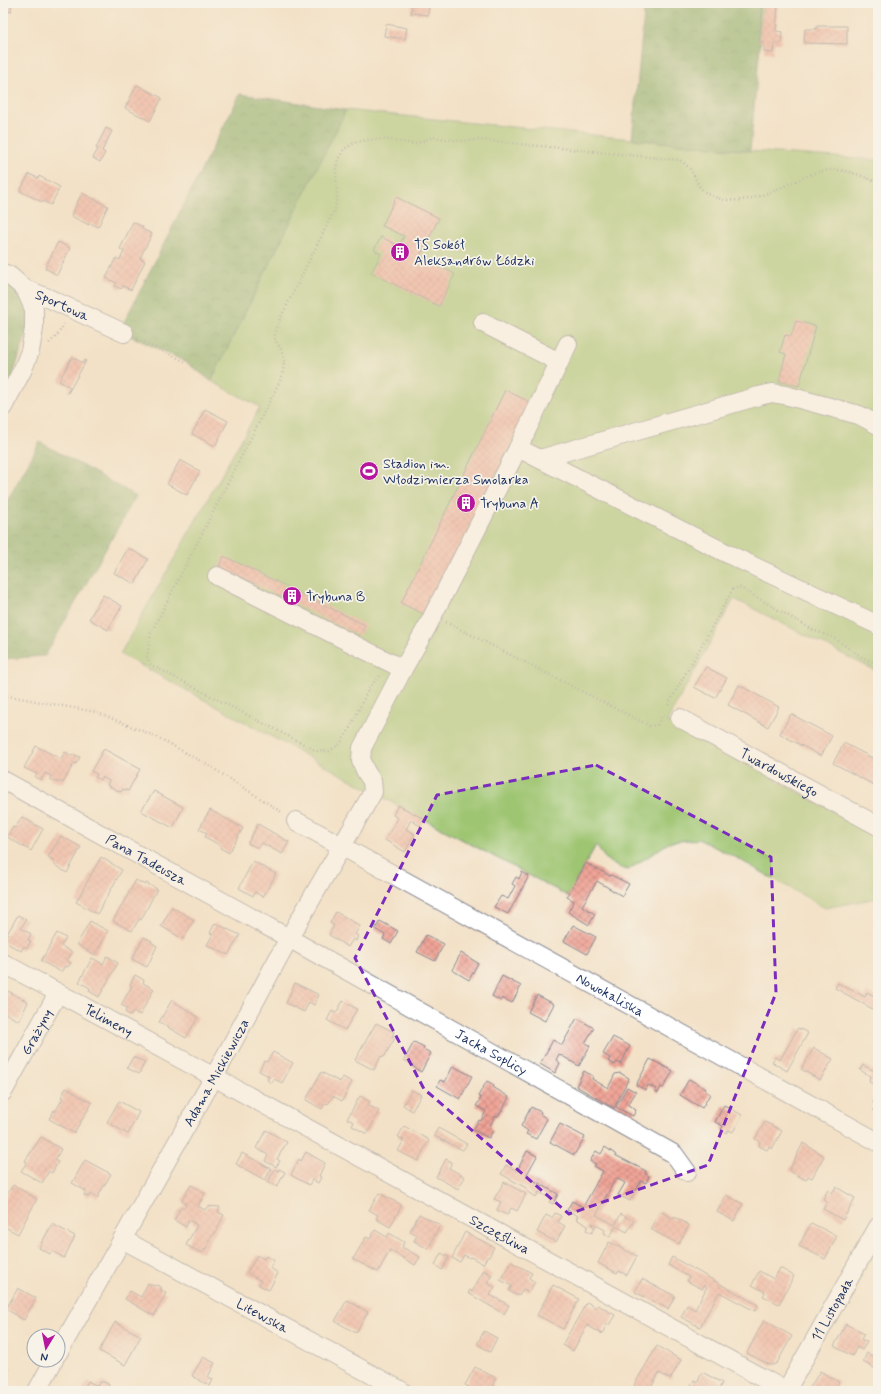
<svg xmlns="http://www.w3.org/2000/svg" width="881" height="1394" font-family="Mynerve,sans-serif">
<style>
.grass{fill:#9ec571;stroke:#5c7a68}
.forest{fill:url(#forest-crowns);stroke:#4c6c60}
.building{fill:url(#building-cross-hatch)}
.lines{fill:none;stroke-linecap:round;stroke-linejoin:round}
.minor-casing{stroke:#878892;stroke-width:20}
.path{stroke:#878892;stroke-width:2.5;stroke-dasharray:1 3;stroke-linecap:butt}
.minor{stroke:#fff;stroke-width:18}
.marked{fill:none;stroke:#7b2cbf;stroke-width:3;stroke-dasharray:8 5;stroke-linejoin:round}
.labels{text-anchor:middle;stroke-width:3.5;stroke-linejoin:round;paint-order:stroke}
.poi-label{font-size:14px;fill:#1b2f5e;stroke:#f7f3e8;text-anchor:start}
.street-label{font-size:14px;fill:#1b2f5e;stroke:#f7f3e8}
</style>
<defs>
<pattern id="forest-crowns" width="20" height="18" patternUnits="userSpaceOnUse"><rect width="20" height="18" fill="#7eaa63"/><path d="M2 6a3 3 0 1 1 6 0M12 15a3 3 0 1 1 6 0" fill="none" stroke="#668b55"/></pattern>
<pattern id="building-cross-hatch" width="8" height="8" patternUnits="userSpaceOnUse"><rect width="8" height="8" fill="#f0a497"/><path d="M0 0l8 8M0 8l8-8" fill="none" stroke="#c2867e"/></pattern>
</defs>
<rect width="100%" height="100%" fill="#f7f3e8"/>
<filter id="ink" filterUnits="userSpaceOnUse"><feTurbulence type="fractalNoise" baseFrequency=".025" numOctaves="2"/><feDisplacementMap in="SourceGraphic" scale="8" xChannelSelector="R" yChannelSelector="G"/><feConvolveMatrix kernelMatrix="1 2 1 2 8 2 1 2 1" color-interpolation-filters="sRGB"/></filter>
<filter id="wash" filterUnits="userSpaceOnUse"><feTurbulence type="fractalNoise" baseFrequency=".012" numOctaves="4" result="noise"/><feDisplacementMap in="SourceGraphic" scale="16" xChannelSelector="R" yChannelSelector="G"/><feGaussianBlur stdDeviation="0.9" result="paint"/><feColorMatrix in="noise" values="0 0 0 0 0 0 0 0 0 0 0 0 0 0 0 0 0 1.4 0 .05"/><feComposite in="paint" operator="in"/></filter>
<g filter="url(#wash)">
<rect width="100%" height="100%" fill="#f3e1c7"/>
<path class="grass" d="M346,110L750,151L878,160V672L734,599L667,721L878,835V898L825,908L737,858L698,839L670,842L628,870C610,865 606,861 596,845L568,896L373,792L120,654L260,407L211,381Z"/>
<path class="forest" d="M645,3H764L750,151L632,139Z
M240,94L346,110L211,381L186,362L124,333L122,326Z
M3,280L34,309L3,407Z
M40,442L136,496L45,656L3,659V508Z"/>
<g id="blocks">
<path class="building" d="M3,3H12L11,12L3,10Z
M412,3H429L428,15L411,13Z
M763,3H785V5H778L776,31L782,32L781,43H774L773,53L764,52V42H759Z
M386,24L407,28L405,39L384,36Z
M817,26H847V44L804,43L805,29H817Z
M137,85L162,98L150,121L125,108Z
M106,128L112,131L102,151L105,153L100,162L93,158L98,149L96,148Z
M29,174L38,178L39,176L60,187L51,205L43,201L42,202L20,191Z
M82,193L108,206L98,227L90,223L89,225L71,216Z
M396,197L439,218L420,256L455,274L439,306L371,273L381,254L374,250L381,237L399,246L404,236L382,226Z
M133,222L143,227L142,229L152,234L140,258L145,261L131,290L123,286L121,289L115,286L117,283L106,278L116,258L120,260L124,251L120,249Z
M58,242L70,248L57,275L45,268Z
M796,321L816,326L799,386L779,381L786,354L780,352L785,335L791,336Z
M72,357L83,363L85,360L86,361L68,393H67L70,387L59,381Z
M505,390L532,403L427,616L401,603Z
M205,409L228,421L215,446L192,434Z
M180,460L200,471L187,495L167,484Z
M128,548L148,559L135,584L114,573Z
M224,556L365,625L359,636L219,567Z
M103,595L122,606L108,630L89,619Z
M706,667L727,678L715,698L694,687Z
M739,685L779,707L768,727L728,705Z
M791,714L832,736L821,756L780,734Z
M844,743L878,761V777L874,785L833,763Z
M36,746L61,759L65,752L72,756L73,754L80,757L76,764L74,763L63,783L59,781L58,783L50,779L51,776L45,773L41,780L35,777L37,774L24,768Z
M104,749L140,769L128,791L123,789L121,792L107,785L109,781L102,777L100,780L95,777L97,774L91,771Z
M154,791L183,807L173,828L141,811Z
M398,805L424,819L420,826L411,820L406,829L415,834L405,852L385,840L398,818L393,815Z
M210,810L243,828L229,853L220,848L221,846L205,837L207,833L199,829Z
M22,817L43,829L31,851L7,837L13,827L15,828Z
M258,824L289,842L282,854L262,843L258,848L248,843Z
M61,836L81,847L67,873L53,864L55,861L48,857Z
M101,857L122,870L97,914L76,902Z
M253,861L276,874L263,897L255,892L253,896L239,888Z
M586,863L610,876L611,875L629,884L622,896L597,881L582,906L595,914L589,925L568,912L574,901L567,897Z
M522,872L529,876L508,914L494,907L501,896L508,899L515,886L512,884L516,877L519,879Z
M136,880L145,885L146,883L157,889L141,920L139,919L132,931L113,921Z
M172,907L194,920L183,939L161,926Z
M336,912L360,926L355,934L358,936L356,941L353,939L348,947L329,935L334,925L330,923Z
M18,915L26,920L21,928L31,934L28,940L31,941L27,948L24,946L21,951L3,941Z
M90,921L108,931L95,955L77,944Z
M380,921L398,931L391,944L383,939L385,935L375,929Z
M215,923L240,935L228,955L207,945L213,934L210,933Z
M573,925L596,937L587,954L564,941Z
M57,933L66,938L61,946L72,952L67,961L71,963L68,967L65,966L61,972L41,961Z
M426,935L444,944L435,961L417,952Z
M144,937L152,941L151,942L157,946L147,967L132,959Z
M461,953L478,963L469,980L452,970Z
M107,956L118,963L99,997L89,991L90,988L79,982L92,958L103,964Z
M135,975L144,980L143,983L154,989L140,1015L133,1012L131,1016L125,1012L127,1008L121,1005L132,986L130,985Z
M502,976L521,986L512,1003L502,998L501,1001L492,996Z
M295,983L319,995L314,1005L309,1002L304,1012L286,1003Z
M838,983L865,997L867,992L878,998V1012L835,988Z
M8,991L28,1002L19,1021L3,1012V996L5,997Z
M537,995L554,1004L545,1021L528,1012Z
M172,1000L198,1017L186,1038L159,1022Z
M343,1001L357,1009L345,1030L327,1020L332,1011L336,1013Z
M577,1018L594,1028L585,1043L590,1046L579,1066L559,1054L556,1060L560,1063L555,1073L540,1064L553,1040L562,1045Z
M376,1023L394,1032L392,1036L395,1038L384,1057L381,1056L374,1070L355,1060Z
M798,1028L808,1033L787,1071L772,1062L775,1057L780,1060Z
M613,1037L630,1046L621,1064L617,1062L615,1065L608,1061L610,1058L603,1054Z
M414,1042L424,1047L423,1049L431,1053L421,1072L412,1066L413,1065L404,1060Z
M814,1048L833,1059L820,1080L801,1069Z
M273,1052L293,1063L282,1083L274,1079L272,1083L267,1080L269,1076L259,1071L264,1061L267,1062Z
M133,1057L145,1062L139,1074L127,1068Z
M650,1059L673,1071L663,1088L661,1087L658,1093L655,1091L656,1089L648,1085L646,1090L636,1085Z
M863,1065L878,1073V1081L875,1085L869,1082L870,1076L860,1070Z
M453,1066L472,1076L460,1099L437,1086L440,1080L445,1082Z
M584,1071L593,1076L592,1079L608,1088L615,1074L620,1073L629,1078L614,1108L576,1086Z
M321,1072L340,1082L343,1077L352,1082L342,1101L333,1096L328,1104L325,1103L322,1109L306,1100Z
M689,1079L706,1089L705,1091L710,1094L702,1108L680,1095Z
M487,1081L494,1085L493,1087L509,1097L503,1109L497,1117L495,1116L490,1126L493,1131L489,1138L473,1130L479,1120L481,1121L486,1111L476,1106L481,1098L478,1096Z
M627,1087L636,1092L628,1105L636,1110L633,1116L616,1107Z
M66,1088L92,1103L74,1133L49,1119L54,1110L55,1112L63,1098L61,1097Z
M412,1090L421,1095L412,1111L403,1105Z
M360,1096L370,1102L368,1105L379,1111L367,1134L352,1126L354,1122L347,1119Z
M876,1097L878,1098V1113L873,1110L877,1105L873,1103Z
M119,1101L139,1112L128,1134L107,1122Z
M724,1105L742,1115L733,1132L728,1130L727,1133L721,1130L723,1126L715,1122Z
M531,1107L541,1112L540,1114L547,1119L536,1139L526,1134L528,1131L521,1126Z
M765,1122L782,1131L772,1149L769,1147L767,1150L759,1146L760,1142L755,1139Z
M560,1124L585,1137L574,1155L550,1142Z
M404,1126L429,1140L418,1161L398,1151L404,1140L398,1137Z
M438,1128L467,1144L463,1150L434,1136Z
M266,1130L287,1142L277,1159L280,1161L276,1167L265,1161L268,1155L256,1148Z
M41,1137L61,1149L55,1160L58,1162L52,1173L49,1171L42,1183L21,1171L27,1162L25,1161Z
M803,1143L824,1156L812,1178L808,1176L806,1180L789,1171Z
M605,1147L615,1154V1155L646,1171L645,1174L649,1176L646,1183L641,1181L630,1201L618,1195L625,1183L616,1178L596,1215L615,1225L621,1214L634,1221L627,1232L616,1226L610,1237L604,1233L605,1230L593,1223L592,1225L595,1227L592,1233L586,1230L588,1226L576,1219L578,1216L567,1210L572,1201L583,1207L603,1171L594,1166L596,1164L590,1161L596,1151L601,1154Z
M527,1151L537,1156L526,1176L558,1194L553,1204L549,1202L551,1199L539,1192L536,1197L527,1191L528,1189L501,1174L506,1165L517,1171Z
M306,1152L325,1163L319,1176L321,1177L318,1183L312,1180L309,1185L291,1175L299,1159L301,1161Z
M242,1153L271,1169L265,1180L236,1164Z
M446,1159L452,1162L449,1168L465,1177L458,1189L436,1177Z
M85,1160L111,1174L97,1198L91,1194L89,1197L84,1195L86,1191L72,1183Z
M275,1169L278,1171L279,1169L285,1172L277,1187L268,1182Z
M504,1182L526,1194L517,1211L511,1208L507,1215L497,1210L501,1202L494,1199Z
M13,1185L37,1199L18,1234L3,1226V1200Z
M191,1185L205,1193L198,1206L205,1210L208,1206L220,1207L218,1212L224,1215L214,1235L211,1237L209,1241V1244L202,1253L186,1245L197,1225L189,1220L186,1227L174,1220L181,1208H184L186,1205L183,1202L182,1200Z
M836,1187L855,1198L843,1220L823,1209L827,1202L823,1199L828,1190L832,1193Z
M379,1193L402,1205L390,1227L376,1219L378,1215L369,1210Z
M726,1195L743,1204L734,1221L717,1212Z
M660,1211L674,1219L675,1217L689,1225L679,1244L650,1229Z
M555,1213L561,1216L558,1222L565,1226L556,1242L537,1232L546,1215L552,1218Z
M419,1214L440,1225L428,1249L414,1241L417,1235L410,1231Z
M811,1223L837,1236L825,1259L799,1246Z
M52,1224L75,1236L64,1258L52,1251L50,1254L39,1248Z
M375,1230L387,1237L389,1233L404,1242L402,1247L420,1257L415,1265L390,1250L378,1272L353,1259L366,1237L370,1239Z
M465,1232L494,1247L489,1257H487L483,1264L471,1257L470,1258L464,1255L460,1262L452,1258Z
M609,1242L637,1256L627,1275L619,1271L617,1273L598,1263Z
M441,1253L449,1257L442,1270L435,1265Z
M257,1255L264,1259L266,1256L274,1260L270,1268L278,1273L269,1290L259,1285L261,1281L247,1273Z
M672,1257L758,1305L755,1311L719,1292L700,1327L681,1317L687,1305L695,1310L707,1287L704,1285L702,1289L687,1281L689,1277L668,1265Z
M511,1262L532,1273L529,1278L535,1282L529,1292L523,1289L519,1295H516L509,1291L512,1286L500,1280Z
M780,1268L794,1276L779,1304L763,1296L765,1292L752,1285L759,1271L774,1279Z
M484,1270L492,1275L487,1283L495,1287L490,1295L509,1305L504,1314L468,1293L470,1290L472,1292Z
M642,1279L675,1296L668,1309L635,1292Z
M148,1283L154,1286L158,1285L161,1287V1291L166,1293L154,1316L125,1299L130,1291L141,1297Z
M553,1285L579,1299L563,1329L537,1315Z
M18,1288L36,1298L24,1320L6,1309Z
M347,1300L368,1312L356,1333L335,1321Z
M587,1302L596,1308L598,1305L615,1315L609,1325L607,1324L602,1334L587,1325L573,1351L562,1345Z
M764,1320L792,1336L777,1363L773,1365H770L747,1353Z
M115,1322L141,1336L125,1365L99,1351Z
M846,1324L864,1334L861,1339L867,1342L862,1350L857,1347L852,1356L834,1346Z
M484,1331L497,1338L490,1352L477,1344Z
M657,1346L681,1360L670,1379L659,1373L649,1391H645L634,1385Z
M867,1353L878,1359V1370L863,1362Z
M203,1357L215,1363L208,1377L213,1379L210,1386L192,1376Z
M3,1365L9,1368L3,1380Z
M475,1367L496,1378L493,1384L495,1389L493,1391H475L465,1385Z
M820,1371L839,1382L833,1391H808Z
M702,1372L722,1383L718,1391L688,1390L694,1380L698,1382Z
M88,1381L97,1386L100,1382H104L108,1384L110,1388L108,1391H82Z"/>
</g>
</g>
<g filter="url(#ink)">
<use href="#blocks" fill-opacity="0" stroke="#878892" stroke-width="1"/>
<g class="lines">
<g class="minor-casing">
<g id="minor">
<path id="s1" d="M3,273L10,276L25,289L48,298L124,333"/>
<path d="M483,323L559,362"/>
<path d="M3,407L23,369L30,351L34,329V309L25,289"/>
<path d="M518,448L730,555L878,625"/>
<path d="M540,459L759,396L772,393L785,395L859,415L878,425"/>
<path d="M217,576L403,669"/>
<path id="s2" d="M680,718L878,826"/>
<path id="s3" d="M3,780L301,945L674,1154L687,1172"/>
<path id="s4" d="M296,821L878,1142"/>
<path id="s5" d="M3,963L214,1077L786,1391"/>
<path id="s6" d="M3,1092L58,993"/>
<path id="s7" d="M122,1239L402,1391"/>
<path id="s8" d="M58,1353L214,1077L289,938L373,792L372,781L366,772L361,761L362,748L403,669L427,627L518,448L568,344"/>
<path d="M37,1391L54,1360"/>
<path id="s9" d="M786,1391L878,1227"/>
</g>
</g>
<path class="path" d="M137,339L186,362
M49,343L57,336L64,324
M446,622L650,726L657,725L664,713
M380,676L370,686L348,732L340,744L329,751H317L151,665L147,657L151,633L280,381C283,372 286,361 282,352C276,339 272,341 277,325L335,209L337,197L336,169L338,159L344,149L356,142L367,140L382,139L415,144L433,137L460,141L481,140L679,160C681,161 684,163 686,165C697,174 694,187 710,195C741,210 774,190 802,178C811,174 822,170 832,170C849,170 863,176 878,183
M3,695L96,712L157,737L208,765L283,813
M668,705L733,589L739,587L813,630L834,638L863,658L878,664"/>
<use href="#minor" class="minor"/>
</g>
</g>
<path d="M0 0H881V1394H0ZM596,765L771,857L776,993L708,1165L569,1214L424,1089L355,958L437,795Z" fill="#f3e1c7" fill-opacity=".55" fill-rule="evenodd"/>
<path class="marked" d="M596,765L771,857L776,993L708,1165L569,1214L424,1089L355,958L437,795Z"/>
<defs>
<g id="building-disc" transform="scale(1)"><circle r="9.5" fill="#b5179e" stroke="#f7f3e8"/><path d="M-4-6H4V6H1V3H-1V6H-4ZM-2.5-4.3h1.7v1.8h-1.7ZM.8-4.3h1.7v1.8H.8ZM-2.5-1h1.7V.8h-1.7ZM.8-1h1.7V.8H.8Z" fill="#fff"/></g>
<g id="stadium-disc" transform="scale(1)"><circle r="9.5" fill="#b5179e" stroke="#f7f3e8"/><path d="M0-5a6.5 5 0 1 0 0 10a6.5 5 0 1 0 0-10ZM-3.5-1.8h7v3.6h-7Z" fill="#fff"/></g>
</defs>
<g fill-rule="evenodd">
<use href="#building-disc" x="400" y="252"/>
<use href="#stadium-disc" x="369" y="471"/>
<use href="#building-disc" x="466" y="503"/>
<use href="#building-disc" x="292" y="596"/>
</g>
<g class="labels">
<g class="poi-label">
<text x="414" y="249">TS Sokół<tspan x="414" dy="16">Aleksandrów Łódzki</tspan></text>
<text x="383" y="468">Stadion im.<tspan x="383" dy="16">Włodzimierza Smolarka</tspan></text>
<text x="480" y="508">Trybuna A</text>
<text x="306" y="601">Trybuna B</text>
</g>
<g class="street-label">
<text dy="5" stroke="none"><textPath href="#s1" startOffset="68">Sportowa</textPath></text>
<text dy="5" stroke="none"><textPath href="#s2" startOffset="113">Twardowskiego</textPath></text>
<text dy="5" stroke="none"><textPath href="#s3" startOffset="164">Pana Tadeusza</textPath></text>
<text dy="5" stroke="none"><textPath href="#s4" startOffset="359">Nowokaliska</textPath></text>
<text dy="5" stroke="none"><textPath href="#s5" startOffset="120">Telimeny</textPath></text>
<text dy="5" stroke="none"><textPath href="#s6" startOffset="69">Grażyny</textPath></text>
<text dy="5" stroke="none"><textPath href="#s3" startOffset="559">Jacka Soplicy</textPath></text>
<text dy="5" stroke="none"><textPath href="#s8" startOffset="322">Adama Mickiewicza</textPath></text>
<text dy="5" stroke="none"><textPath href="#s5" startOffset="566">Szczęśliwa</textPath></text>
<text dy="5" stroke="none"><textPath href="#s9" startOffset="94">11 Listopada</textPath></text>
<text dy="5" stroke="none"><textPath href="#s7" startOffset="160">Litewska</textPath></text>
</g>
</g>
<rect width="881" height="1394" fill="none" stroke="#f7f3e8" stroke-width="16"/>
<g transform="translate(46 1348) rotate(190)"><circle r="19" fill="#f7f3e8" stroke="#9fa5b1"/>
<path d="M0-3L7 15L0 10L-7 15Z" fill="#b5179e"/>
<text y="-6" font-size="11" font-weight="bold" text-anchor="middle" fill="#1b2f5e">N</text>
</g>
</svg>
